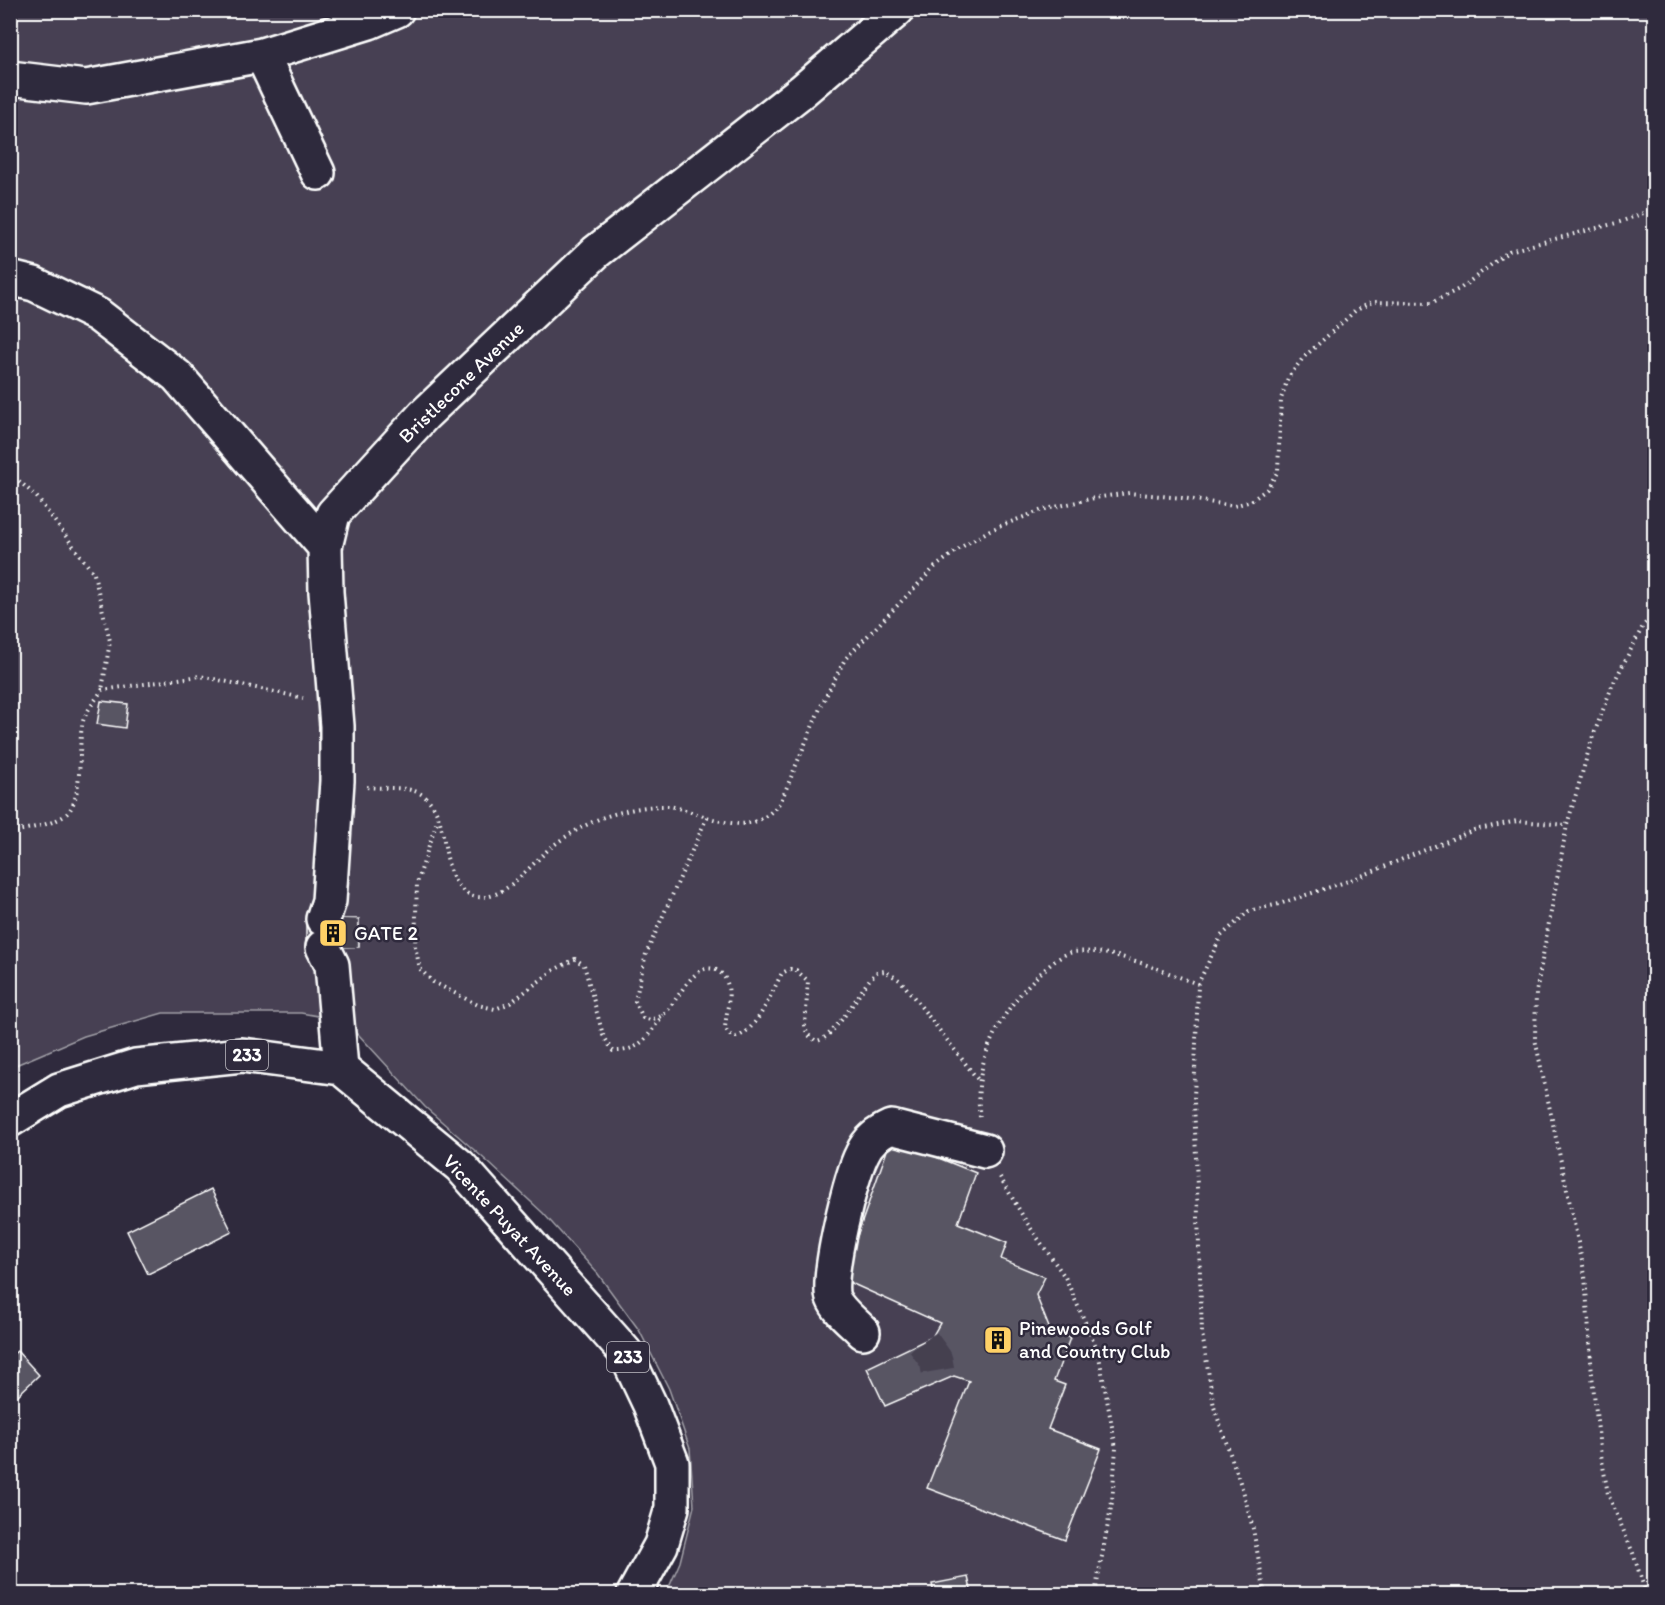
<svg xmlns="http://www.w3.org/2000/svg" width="1665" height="1605" font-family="Itim,sans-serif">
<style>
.green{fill:#464152;stroke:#a2a0a8;stroke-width:1.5}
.building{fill:#595564;stroke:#fff;stroke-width:1.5}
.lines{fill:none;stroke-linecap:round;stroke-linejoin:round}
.minor-tunnel{stroke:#443f50;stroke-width:33;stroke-dasharray:33 16;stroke-linecap:butt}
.minor-casing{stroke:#fff;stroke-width:38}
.major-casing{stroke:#fff;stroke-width:38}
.path{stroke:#fff;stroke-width:4;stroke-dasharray:1.5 4.5;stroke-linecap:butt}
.minor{stroke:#2f2a3d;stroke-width:33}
.major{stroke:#2f2a3d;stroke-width:33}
.labels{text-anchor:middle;stroke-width:5;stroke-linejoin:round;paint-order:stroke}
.shield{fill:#2f2a3d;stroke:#c1bfc5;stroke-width:1.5}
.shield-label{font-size:18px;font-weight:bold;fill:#fff}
.street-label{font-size:20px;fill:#fff;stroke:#2f2a3d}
.poi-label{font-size:20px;fill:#fff;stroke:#2f2a3d;text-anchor:start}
</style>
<rect width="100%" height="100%" fill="#2f2a3d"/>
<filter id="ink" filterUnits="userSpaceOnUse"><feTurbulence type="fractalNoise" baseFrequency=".0167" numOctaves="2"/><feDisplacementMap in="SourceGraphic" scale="12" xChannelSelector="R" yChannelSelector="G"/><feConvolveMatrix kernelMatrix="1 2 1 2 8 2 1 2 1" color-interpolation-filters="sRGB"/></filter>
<g filter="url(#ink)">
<path class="green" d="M11,11H1654V1594H666L680,1562L694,1506L690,1449L669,1389L639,1330L598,1274L543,1213L489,1163L425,1107L346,1021L301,1013H163L84,1036L11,1067Z"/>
<path class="building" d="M101,701L128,704L125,728L97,724Z
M306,919H359V947H306Z
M891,1139L976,1173L958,1223L1007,1243L1001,1259L1045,1277L1036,1295L1050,1330L1070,1338L1054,1381L1065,1385L1048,1429L1101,1449L1065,1540L927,1488L969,1381L954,1376L885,1406L867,1368L932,1337L940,1323L842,1279Z
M211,1189L232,1232L148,1274L127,1231Z
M17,1351L39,1375L17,1396L10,1389V1357Z
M968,1577L972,1594H934L932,1584Z"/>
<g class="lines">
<path class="minor-tunnel" d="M340,947L341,919
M923,1342L936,1360L940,1382"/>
<g class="minor-casing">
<path id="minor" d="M262,55L318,173
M10,78L86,87L262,55L369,22L397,10
M10,278L34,284L98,315L177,376L325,547
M323,919L329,901L337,781V726L326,592L325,547L333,514L424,415L596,252L802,91L897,10
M323,947L332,965L341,1068
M863,1332C854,1322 838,1311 833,1298C826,1277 851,1175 862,1154C868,1140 878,1133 891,1127L985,1151"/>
</g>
<g class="major-casing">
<path id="major" d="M10,1120L59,1090L136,1066L242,1055L341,1068L460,1166L625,1352L650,1405L672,1463V1508L661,1545L634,1594"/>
</g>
<path class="path" d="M10,473L36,496L94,574L110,641L102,690
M367,787C383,789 403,786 417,792C456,809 434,876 468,894C500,910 531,862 554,845C567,835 585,825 601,818C622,811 647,805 669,806C676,807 684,810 691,812C726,823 755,836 781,801L821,706L845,659L935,567L963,546L990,530L1042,510L1094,498L1129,493L1182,498L1234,506L1251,501L1267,489L1278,471L1281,399L1288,378L1303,358L1355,311L1372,302L1431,303L1461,288L1509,251L1620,222L1654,209
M438,817L417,883L415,946L420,969L433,982L478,1005L495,1009L510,1003L554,970L575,959L584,965L603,1035L613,1051C641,1052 648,1035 663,1015
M707,817L646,954L635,1001L643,1018L651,1020C655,1018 661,1017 664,1014C677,1003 695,957 718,971C736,982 726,1011 725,1028L730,1035L736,1037C758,1030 771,993 782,973L790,969L796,970L808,981L805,1026L807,1034L816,1041C833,1040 859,993 870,979L877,972L885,971L901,981L979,1081
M10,833C28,828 49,826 64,816C84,803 78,748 82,726C83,714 96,700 102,690L200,676L303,698
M980,1117C971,1062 1003,1006 1043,971C1051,964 1063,953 1074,952C1114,948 1161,971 1198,984
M1000,1177L1027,1223L1065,1277L1098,1351L1116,1448L1112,1502L1095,1594
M1265,1594L1253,1529L1244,1494L1214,1407L1202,1333L1194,1100L1198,984L1221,936L1249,911L1279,904L1354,879L1474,830L1517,821L1567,825
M1646,1594L1633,1553L1608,1494L1600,1449L1592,1375L1585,1275L1535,1039L1536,993L1567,825L1592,739L1612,686L1643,626L1654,614"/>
<use href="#minor" class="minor"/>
<use href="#major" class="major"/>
</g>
</g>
<defs>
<g id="building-square" transform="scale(1.5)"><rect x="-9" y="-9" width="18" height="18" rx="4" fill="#ffd166" stroke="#2f2a3d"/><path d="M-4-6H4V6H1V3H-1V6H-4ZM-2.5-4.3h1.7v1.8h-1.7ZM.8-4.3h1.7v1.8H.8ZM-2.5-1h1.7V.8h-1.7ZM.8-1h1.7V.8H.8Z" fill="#111"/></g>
</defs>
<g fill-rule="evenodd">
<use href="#building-square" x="333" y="933"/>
<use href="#building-square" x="998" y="1340"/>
</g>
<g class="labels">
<g class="shield">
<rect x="226" y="1040" width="42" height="30" rx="4.5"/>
<rect x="607" y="1342" width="42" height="30" rx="4.5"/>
</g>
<g class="shield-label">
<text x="247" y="1061">233</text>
<text x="628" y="1363">233</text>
</g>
<g class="street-label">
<text transform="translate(461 382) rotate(-44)" y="7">Bristlecone Avenue</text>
<text transform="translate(510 1225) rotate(47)" y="7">Vicente Puyat Avenue</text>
</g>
<g class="poi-label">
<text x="354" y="940">GATE 2</text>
<text x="1019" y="1335">Pinewoods Golf<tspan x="1019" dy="23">and Country Club</tspan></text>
</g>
</g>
<rect width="1665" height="1605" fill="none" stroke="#2f2a3d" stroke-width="36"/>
<rect x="18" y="18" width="1629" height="1569" fill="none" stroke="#fff" stroke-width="2" filter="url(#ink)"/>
</svg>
